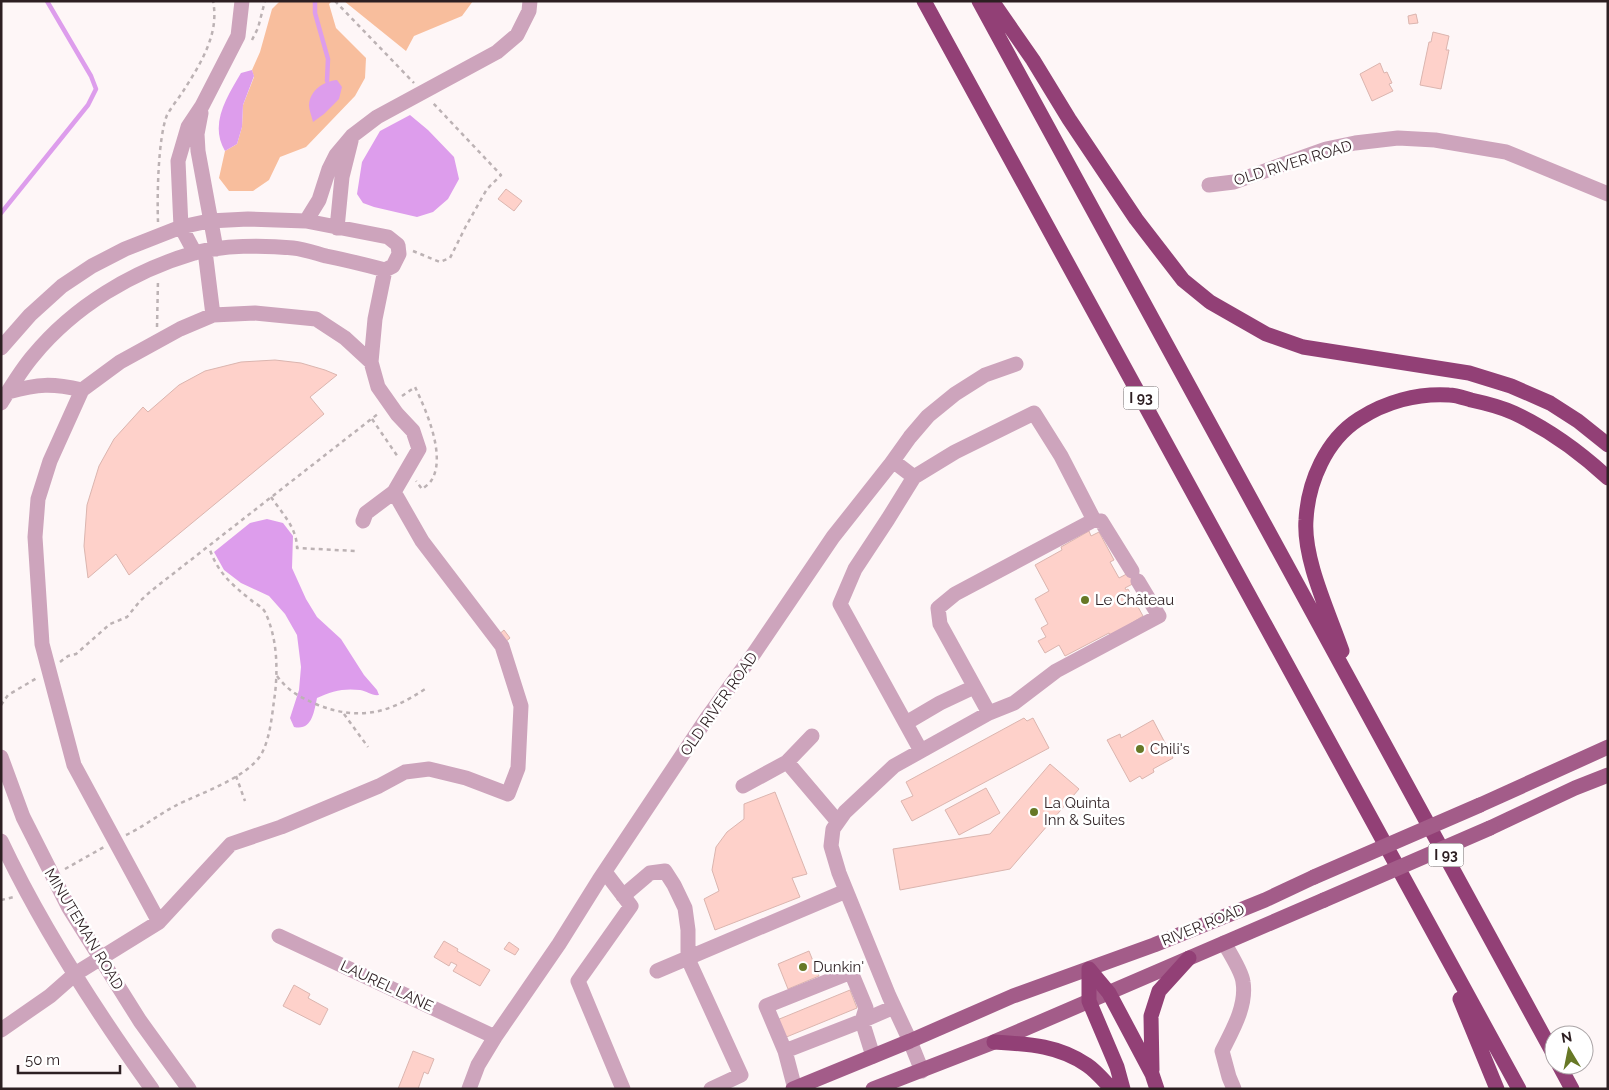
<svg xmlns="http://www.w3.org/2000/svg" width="1609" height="1090" font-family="Raleway,sans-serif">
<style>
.green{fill:#f8be9d}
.water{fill:#dd9dec}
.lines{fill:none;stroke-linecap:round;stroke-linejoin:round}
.stream{stroke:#dd9dec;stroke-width:4.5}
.building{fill:#fed1ca;stroke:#dbb5af}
.path{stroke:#bcb2b4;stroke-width:2.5;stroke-dasharray:4 4;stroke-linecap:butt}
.minor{stroke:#cda4bc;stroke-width:15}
.major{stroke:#a35c89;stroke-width:15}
.highway{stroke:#924076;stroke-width:15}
.major-bridge{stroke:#a35c89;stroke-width:15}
.poi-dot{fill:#677826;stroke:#fff;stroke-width:2}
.labels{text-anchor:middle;stroke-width:5;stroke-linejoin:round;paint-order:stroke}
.shield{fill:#fff;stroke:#6c6264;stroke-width:1}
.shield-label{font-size:14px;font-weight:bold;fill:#2d1f22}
.street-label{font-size:15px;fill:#2d1f22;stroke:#fff}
.poi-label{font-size:15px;fill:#2d1f22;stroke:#fff;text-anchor:start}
</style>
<rect width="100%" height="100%" fill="#fef6f7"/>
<path class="green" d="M280,1H332L329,4L336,28L366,58L365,78L355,96L306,147L280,157L269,180L253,191H229L219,178L225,151L237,144L242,127L243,105L254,77L252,70L260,52L272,9Z
M344,1H473L462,16L414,36L406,51Z"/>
<path class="water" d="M252,70L254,76L243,105L242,127L237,144L225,151C209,124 227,97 241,73Z
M337,80L342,87L339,99L324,114L313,122C312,117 309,110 309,105C310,90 324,81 337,80Z
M410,115L428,130L454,157L459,179L448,199L433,212L417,217L374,207L363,203L357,194L362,162L380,131Z
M267,519L283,523L293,536L292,568L306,599L317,617L341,639L364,675L377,690L379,695C372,696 367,691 360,690C344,688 331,691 317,698C314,712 312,731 294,727L290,718L299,690L301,667L297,635L285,614L269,596L241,583L224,570L214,552L250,523Z"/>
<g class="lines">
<path class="stream" d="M315,1V13L328,59L327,81
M1,213L88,105L96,89L91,76L47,1"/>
</g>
<path class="building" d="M1416,14L1418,23L1409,24L1408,16Z
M1433,32L1449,36L1446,50H1449L1441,89L1420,85L1429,42H1431Z
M1380,63L1384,73L1387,72L1392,83L1389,84L1393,91L1372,101L1360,74Z
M506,189L522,201L514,211L498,199Z
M275,360L301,363L325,370L337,375L310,397L324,414L129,575L116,554L88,578L84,546L87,505L99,466L114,439L143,407L148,412L179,385L205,371L241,362Z
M1089,531L1091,536L1099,532L1114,560L1110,562L1119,578L1136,569L1142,579L1125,588L1126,590L1128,589L1143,616L1111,636L1109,633L1065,656L1059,645L1045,653L1038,641L1046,637L1041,628L1048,624L1035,599L1049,591L1035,565L1062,550L1061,547Z
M504,630L510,638L504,643L497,636Z
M1024,718L1027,721L1033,718L1049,748L912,821L901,801L913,796L906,782Z
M1153,720L1173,758L1153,769L1154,772L1142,779L1140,776L1130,782L1107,740L1120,734L1121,738Z
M1050,764L1079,789L1010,869L900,890L893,849L990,834Z
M986,788L1000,813L959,835L945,810Z
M775,792L807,874L792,878L800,897L715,930L704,899L719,891L712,870L716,847L727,832L744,819V804Z
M444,941L458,949L457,951L490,970L480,986L453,971L457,965L451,962L449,966L434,957Z
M509,942L519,949L515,955L504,949Z
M809,951L819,976L788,989L778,964Z
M294,985L310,994L308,998L328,1009L320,1025L283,1006Z
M850,990L857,1008L784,1038L777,1020Z
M413,1051L434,1059L428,1074L424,1072L418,1089H398Z"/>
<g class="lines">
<path class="path" d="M335,1L414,83
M252,40L258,28L265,1
M158,222C157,196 158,138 167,115C171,108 177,100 182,93C199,66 220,35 213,1
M413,251L440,262L450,258L466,226L487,189L501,175L433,103
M157,327L158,280
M402,396L415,387C426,410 447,457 431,481C429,484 425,487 422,489L416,481
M372,419L398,457
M271,497C282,513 297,528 297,548L355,551
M60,662L68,656L76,654L110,624L127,617L140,601L151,591L379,413
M277,676C289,692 300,697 318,705C360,721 389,713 425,689
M1,705L8,695L37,678
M344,714L368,747
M236,776L245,801
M126,835C143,827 158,815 175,806C200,793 248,778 262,753C271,735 272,713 275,694C278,667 277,637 265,612C262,606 255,604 251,600C231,584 217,572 209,547
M65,869L104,847
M1,900L14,897"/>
<path class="minor" d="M201,113L197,134L198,151L216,249
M1209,185L1234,182L1326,149L1355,143L1398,138L1435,140L1506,152L1608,194
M306,221L319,200L329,169L336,155L352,136L377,117L497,52L517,35L529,11L530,1
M337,228L342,177L351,141
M205,251L213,315
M195,253L181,227L178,161L188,127L202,106L238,36L242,1
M1,348L30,315L62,286L92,266L125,249L181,227L209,221L248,219L306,221L388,237L398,245L399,254L393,266L385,270C366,265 346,260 326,256C315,253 304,249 293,248C264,245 222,245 194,253C133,271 74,306 33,356C21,370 11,387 1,403
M8,392C39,384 51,383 82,390
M893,461L914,477L888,519L855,569L840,604L921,751
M914,477L955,452L1034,413L1061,456L1094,520
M363,521L366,513L394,492
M989,713L940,624L938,608L955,594L1094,520L1101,521L1132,571
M906,723L940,703L974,687
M812,736L787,762L838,822
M1,757L23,817L69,908L140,1021L189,1089
M743,786L787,762
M1,841C42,928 96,1011 152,1089
M605,872L631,906L578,981L623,1089
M623,896L650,873L665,871L674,885L685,908L688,930V959L741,1075L711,1089
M159,922L74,765L42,644L35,537L38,499L50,461L82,390L120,362L180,329L213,315L255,313L316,319L345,338L371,362
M279,936L495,1037
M1224,943C1230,953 1242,972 1243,982C1247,1006 1232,1031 1222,1051L1229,1077L1234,1089
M657,971L846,891
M1,1030L50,996L75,974L159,922L231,844L281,827L379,786L405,772L429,769L466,778L508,794L518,768L521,706L502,646L422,541L394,492L419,449L413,431L397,414L378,387L371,362L375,319L385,270
M785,1051L766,1006L851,972L866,1008L862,1021L894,1007
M922,1071L910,1041L889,996L839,873L831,846L833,829L845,812L894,766L989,713L1014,703L1056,671L1159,616L1138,581
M469,1089L478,1065L495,1037L559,944L599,880L707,718L755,652L833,537L890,465L910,437L928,416L955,394L985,375L1016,364
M795,1089L785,1051L862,1021L873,1056"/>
<path class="major" d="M1480,805L1608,747
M1490,828L1575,788L1608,775
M793,1089L910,1041L1013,996L1154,945L1265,900L1314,877
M873,1089L994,1042L1324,900"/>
<path class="highway" d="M924,1L1519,1089
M979,1L1554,1055
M992,1L1033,60L1069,119L1136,219L1183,280L1210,302L1266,334L1303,347L1469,373L1511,386L1550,403L1578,421L1608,445
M1342,651C1329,613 1303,559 1306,520C1308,482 1326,440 1359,419C1385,402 1417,393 1449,395C1456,395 1464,398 1471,400C1485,403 1501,407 1514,413C1548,429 1581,453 1608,478
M1089,969L1109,993L1152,1074L1157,1089
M1089,969V1001L1117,1067L1123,1089
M1460,999L1497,1089
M994,1042C1028,1044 1058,1045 1087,1065C1096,1071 1104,1081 1112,1089
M1559,1065L1572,1089
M1152,1070L1151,1016L1159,991L1189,958"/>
<path class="major-bridge" d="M1314,877L1480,805
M1324,900L1490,828"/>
</g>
<g class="poi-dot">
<circle cx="1085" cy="600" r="5"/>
<circle cx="1140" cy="749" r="5"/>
<circle cx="1034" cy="812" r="5"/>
<circle cx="803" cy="967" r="5"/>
</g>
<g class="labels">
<g class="shield">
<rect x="1123.5" y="386.5" width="35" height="23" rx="4"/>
<rect x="1428.5" y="843.5" width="35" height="23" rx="4"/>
</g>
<g class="shield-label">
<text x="1141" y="403">I 93</text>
<text x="1446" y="860">I 93</text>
</g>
<g class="street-label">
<text transform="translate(1293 163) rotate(-17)" y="5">OLD RIVER ROAD</text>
<text transform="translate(719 704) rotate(-55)" y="5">OLD RIVER ROAD</text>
<text transform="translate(1203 925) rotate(-22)" y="5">RIVER ROAD</text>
<text transform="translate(84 929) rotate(59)" y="5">MINUTEMAN ROAD</text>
<text transform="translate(387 986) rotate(25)" y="5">LAUREL LANE</text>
</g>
<g class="poi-label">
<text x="1095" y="605">Le Château</text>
<text x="1150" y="754">Chili's</text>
<text x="1044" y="808">La Quinta<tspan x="1044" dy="17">Inn &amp; Suites</tspan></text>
<text x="813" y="972">Dunkin'</text>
</g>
</g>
<rect width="1609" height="1090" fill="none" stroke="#2d1f22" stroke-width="5"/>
<g transform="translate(1569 1050) rotate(350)"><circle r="24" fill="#ffffff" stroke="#aba5a7"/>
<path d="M0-4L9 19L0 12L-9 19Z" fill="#677826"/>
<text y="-8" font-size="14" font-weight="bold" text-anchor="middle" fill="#2d1f22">N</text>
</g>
<path d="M18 1065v8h102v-8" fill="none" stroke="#2d1f22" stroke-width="2.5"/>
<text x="25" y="1065" font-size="15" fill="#2d1f22" stroke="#ffffff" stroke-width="4" paint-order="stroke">50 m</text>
</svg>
